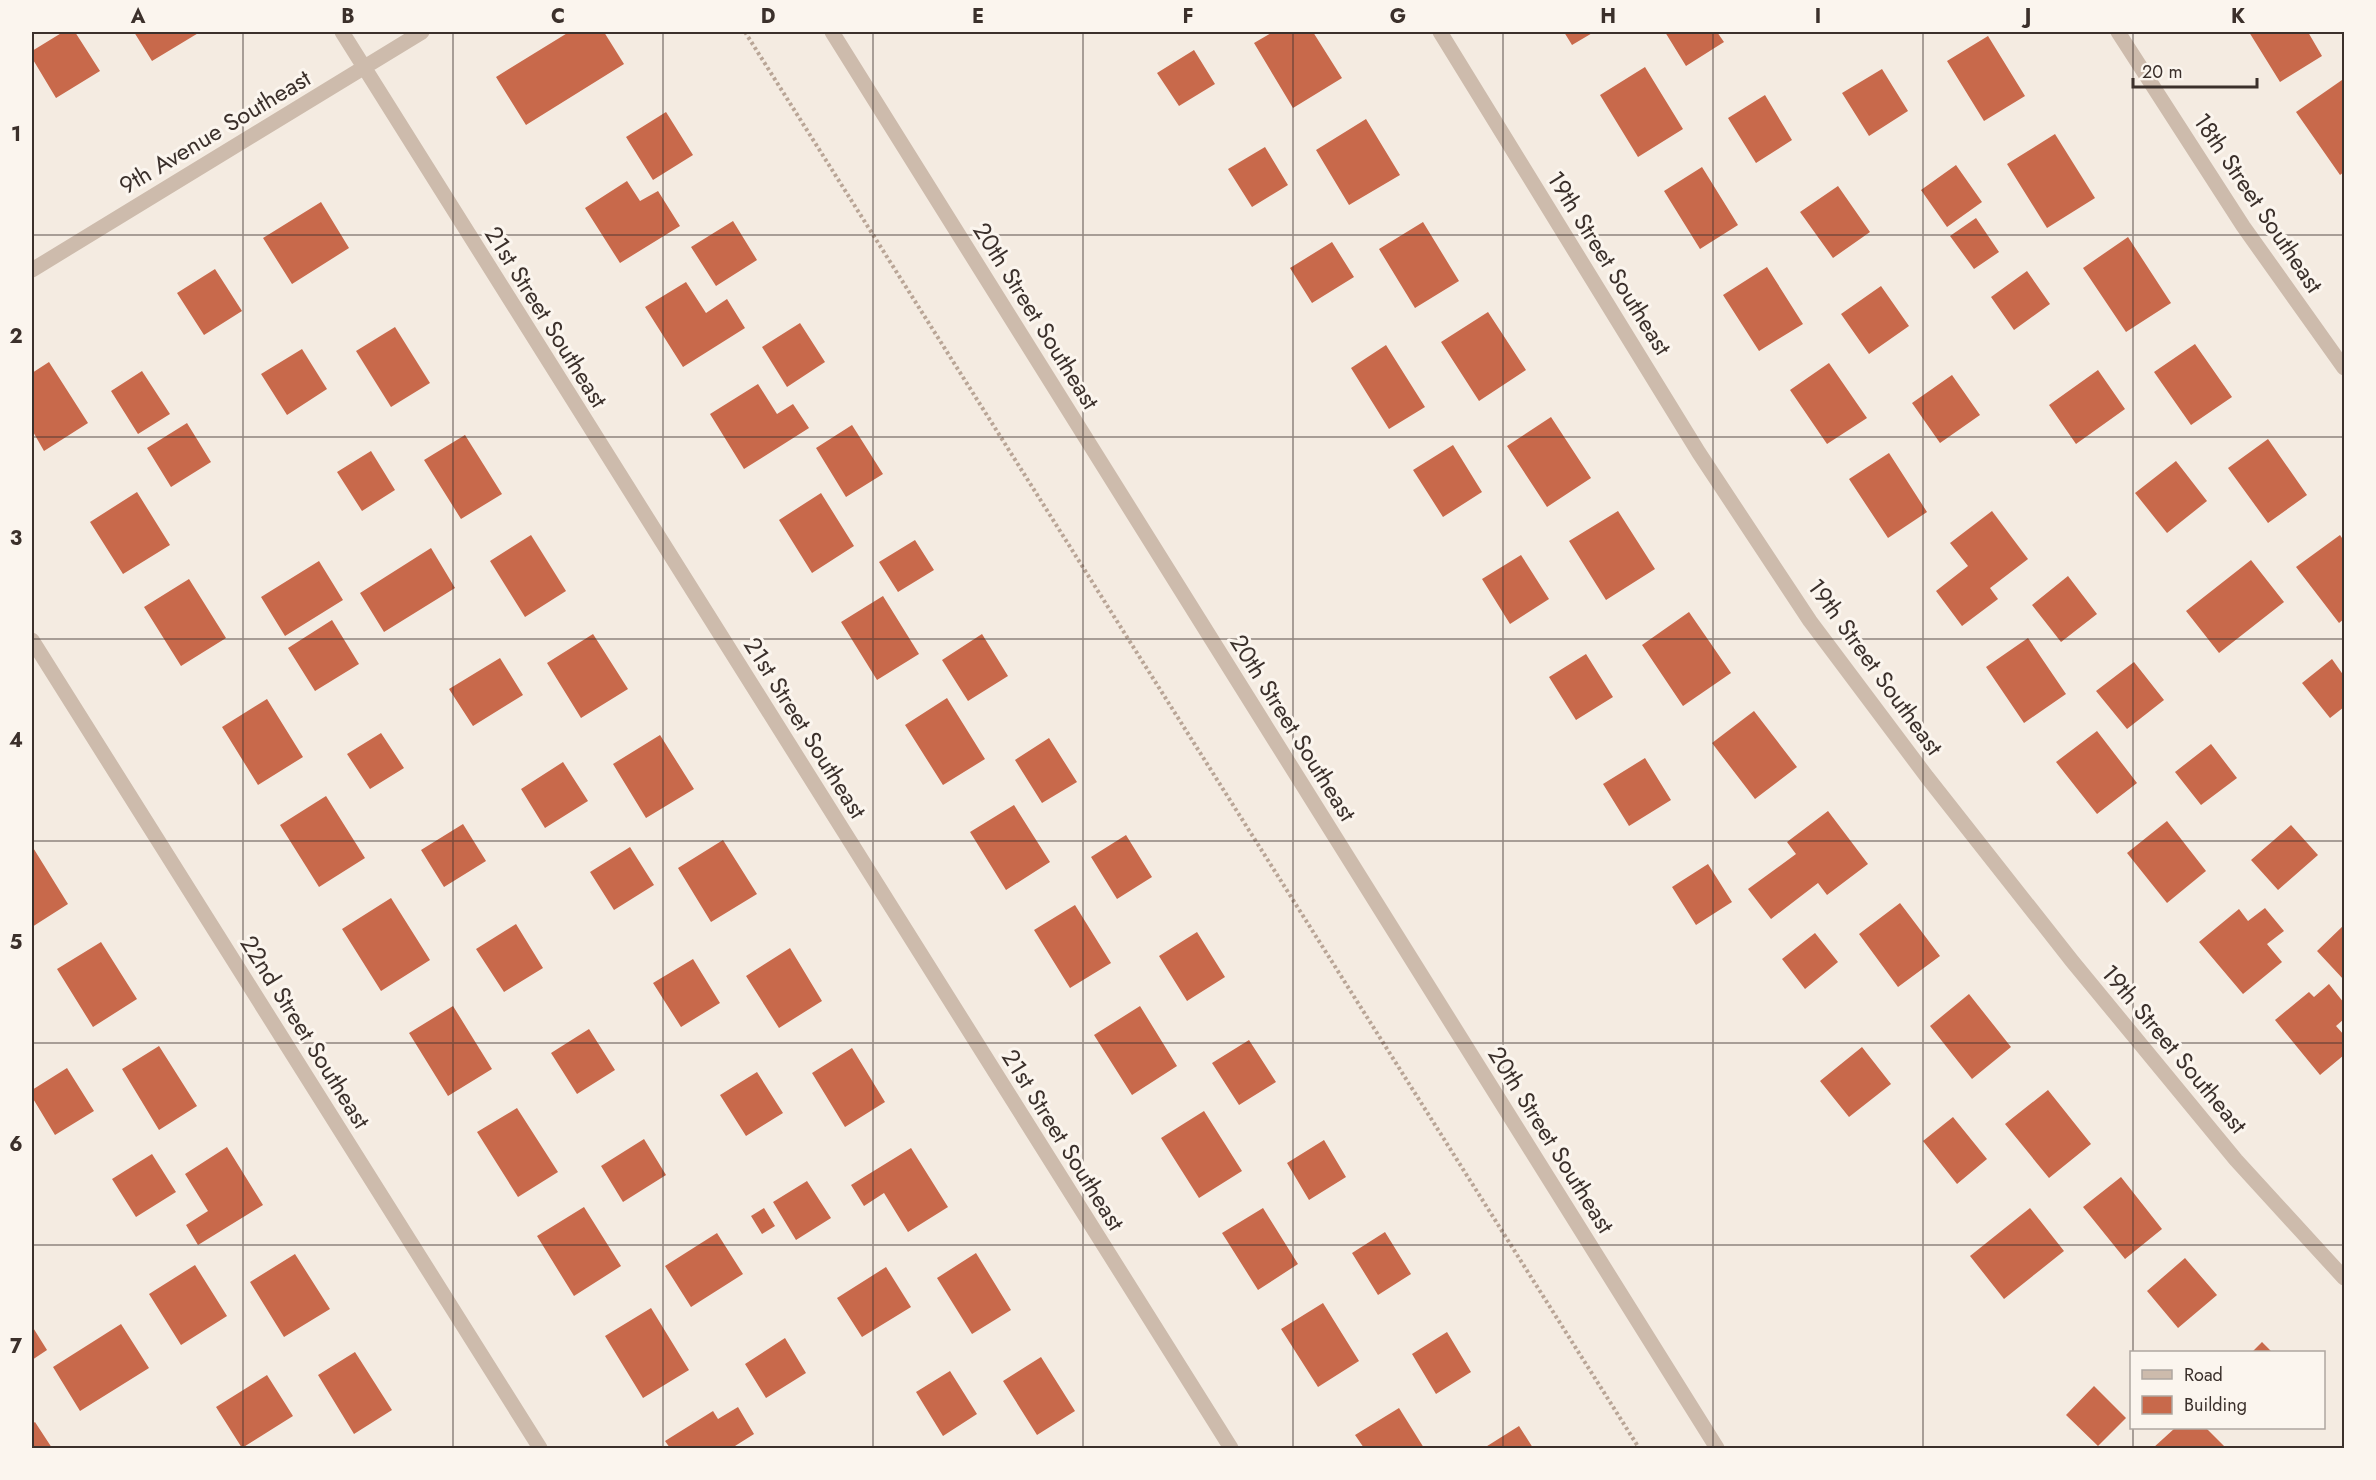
<svg xmlns="http://www.w3.org/2000/svg" width="2376" height="1480" font-family="Jost,sans-serif">
<style>
.building{fill:#c8694b}
.lines{fill:none;stroke-linecap:round;stroke-linejoin:round}
.path{stroke:#b9a596;stroke-width:4;stroke-dasharray:3 3;stroke-linecap:butt}
.minor{stroke:#cdbbac;stroke-width:15}
.tertiary{stroke:#cdbbac;stroke-width:15}
.grid{fill:none;stroke:#3b302b;stroke-width:1.5;stroke-opacity:0.55}
.labels{text-anchor:middle;stroke-width:6;stroke-linejoin:round;paint-order:stroke}
.street-label{font-size:24px;fill:#3b302b;stroke:#fbf5ee}
.neatline{fill:none;stroke:#3b302b;stroke-width:2}
.grid-label{font-size:20px;text-anchor:middle;font-weight:bold;fill:#3b302b}
</style>
<rect width="100%" height="100%" fill="#f4ebe1"/>
<path class="building" d="M63,32H75L100,71L56,98L32,58V51Z
M134,32H200L152,61Z
M569,32H604L624,64L526,125L496,77Z
M1273,32H1313L1342,78L1293,108L1254,43Z
M1564,32H1594L1572,45Z
M1665,32H1717L1724,42L1686,66Z
M2249,32H2308L2322,56L2280,82Z
M1988,36L2025,96L1984,121L1947,61Z
M1194,50L1215,84L1179,106L1157,73Z
M1645,67L1683,129L1638,157L1600,95Z
M1882,69L1908,111L1869,136L1842,93Z
M2342,80L2344,84V172L2340,175L2296,112Z
M1765,95L1792,140L1756,163L1728,118Z
M666,112L693,155L653,180L626,137Z
M1366,119L1400,175L1349,205L1316,150Z
M2055,134L2095,198L2047,228L2007,164Z
M1265,147L1288,185L1252,207L1228,169Z
M1956,165L1982,202L1947,227L1921,190Z
M1702,167L1738,225L1700,249L1664,191Z
M627,181L640,201L658,191L680,226L620,263L585,208Z
M1838,186L1870,232L1833,258L1800,212Z
M321,202L349,248L292,284L263,238Z
M1976,218L1999,252L1974,269L1950,236Z
M733,221L757,260L716,286L691,247Z
M1423,222L1459,281L1415,308L1379,249Z
M2128,237L2171,303L2126,332L2083,268Z
M1332,242L1354,277L1312,303L1290,268Z
M1767,267L1803,324L1759,351L1723,295Z
M215,269L242,311L204,335L177,293Z
M2027,271L2050,304L2014,330L1991,297Z
M686,282L706,313L727,299L745,328L683,367L645,307Z
M1881,286L1909,326L1869,354L1841,314Z
M1488,312L1526,370L1479,401L1441,342Z
M800,323L825,362L787,387L762,347Z
M395,327L430,383L391,407L356,351Z
M2195,344L2232,397L2191,425L2154,372Z
M1386,345L1425,407L1389,429L1351,368Z
M302,349L327,389L287,415L261,374Z
M49,362L88,423L44,451L32,430V373Z
M1829,363L1867,418L1827,444L1790,390Z
M2098,370L2125,409L2076,444L2049,405Z
M142,371L170,414L138,434L111,391Z
M1952,375L1980,415L1940,443L1912,403Z
M758,384L777,414L793,404L809,428L744,469L710,414Z
M1551,417L1591,478L1547,507L1507,446Z
M187,423L211,462L171,487L147,448Z
M852,425L883,474L846,497L816,448Z
M465,435L502,494L461,519L424,460Z
M2268,439L2307,495L2268,523L2228,468Z
M1453,445L1482,492L1443,517L1413,470Z
M371,451L395,490L362,511L337,472Z
M1889,453L1927,512L1888,538L1849,479Z
M2176,461L2207,501L2167,533L2135,493Z
M137,492L170,545L123,574L90,522Z
M821,493L854,546L812,573L779,520Z
M1618,511L1655,569L1606,600L1569,541Z
M1992,511L2028,559L1990,588L1998,599L1962,626L1936,591L1968,566L1950,543Z
M531,535L566,591L525,617L490,561Z
M2340,535L2344,541V619L2339,623L2296,567Z
M915,540L934,570L898,592L879,562Z
M431,548L455,588L384,632L360,593Z
M1521,555L1549,599L1510,624L1482,579Z
M2251,560L2284,602L2219,653L2186,611Z
M319,561L343,600L285,636L261,597Z
M2068,576L2097,614L2061,642L2032,605Z
M189,579L226,638L181,666L144,607Z
M883,596L919,654L877,680L841,622Z
M1689,612L1731,673L1683,706L1642,645Z
M332,620L359,664L315,691L288,648Z
M593,634L628,689L581,718L547,663Z
M982,634L1008,676L968,701L942,660Z
M2028,638L2066,694L2024,723L1986,667Z
M1586,654L1613,697L1576,720L1549,677Z
M500,658L523,695L473,726L449,689Z
M2332,659L2344,676V707L2330,718L2302,683Z
M2134,662L2164,700L2127,729L2096,691Z
M947,698L985,759L943,785L905,725Z
M267,699L303,757L258,785L222,727Z
M1754,711L1797,767L1755,799L1712,743Z
M2097,731L2137,783L2097,814L2056,762Z
M381,733L404,768L370,789L347,754Z
M660,735L694,789L646,818L613,764Z
M1049,738L1077,782L1042,803L1015,760Z
M2211,744L2237,778L2201,805L2175,772Z
M1645,758L1671,800L1629,826L1603,784Z
M563,762L588,801L545,828L521,789Z
M326,796L365,858L319,887L280,825Z
M1014,805L1050,862L1006,890L970,832Z
M1828,811L1868,864L1827,895L1818,883L1771,919L1748,889L1796,854L1787,842Z
M2167,821L2206,871L2167,903L2127,853Z
M463,824L486,861L444,887L421,850Z
M2291,825L2318,855L2278,890L2251,860Z
M1126,835L1152,877L1117,899L1091,857Z
M723,840L757,894L711,922L678,868Z
M32,846L68,904L32,927Z
M630,847L654,885L614,910L590,872Z
M1708,864L1732,902L1696,925L1672,887Z
M391,898L430,960L381,991L342,929Z
M1900,903L1940,956L1898,987L1859,934Z
M1075,905L1111,963L1070,988L1034,930Z
M2265,908L2284,931L2267,944L2282,962L2243,994L2199,942L2239,909L2248,921Z
M516,924L543,968L504,992L476,949Z
M2344,925V980L2317,951Z
M1197,932L1225,977L1187,1001L1159,956Z
M1815,933L1838,962L1805,989L1782,959Z
M101,942L137,999L93,1027L57,969Z
M790,948L822,1001L779,1028L746,976Z
M693,959L720,1003L681,1027L653,983Z
M2329,984L2344,1003V1019L2336,1026L2344,1035V1055L2320,1075L2275,1020L2309,992L2314,997Z
M1969,994L2011,1047L1972,1079L1930,1026Z
M453,1006L492,1069L448,1096L409,1033Z
M1140,1006L1177,1066L1132,1095L1094,1035Z
M589,1029L615,1070L577,1094L551,1053Z
M1249,1040L1276,1082L1239,1105L1212,1063Z
M159,1046L197,1106L159,1130L122,1069Z
M1862,1047L1891,1084L1849,1117L1820,1081Z
M852,1048L885,1102L845,1127L812,1073Z
M67,1068L94,1111L55,1135L32,1097V1090Z
M757,1072L783,1113L746,1136L720,1095Z
M2048,1090L2091,1144L2049,1178L2005,1124Z
M517,1108L558,1172L518,1197L477,1132Z
M1204,1111L1242,1171L1199,1198L1161,1138Z
M1953,1117L1987,1159L1957,1184L1923,1141Z
M644,1139L666,1175L623,1202L601,1166Z
M1324,1140L1346,1177L1309,1200L1287,1163Z
M227,1147L263,1205L198,1245L186,1225L208,1211L185,1174Z
M911,1148L948,1207L908,1232L884,1193L864,1206L851,1185Z
M152,1154L176,1192L136,1217L112,1179Z
M2121,1177L2162,1229L2125,1259L2083,1207Z
M807,1181L831,1218L796,1240L773,1202Z
M584,1207L621,1266L574,1296L537,1236Z
M764,1208L775,1226L762,1234L751,1216Z
M1263,1208L1298,1264L1258,1290L1222,1233Z
M2030,1208L2064,1251L2004,1299L1970,1256Z
M1385,1232L1411,1274L1378,1295L1352,1253Z
M717,1233L743,1274L691,1307L665,1266Z
M976,1253L1011,1310L972,1334L937,1278Z
M295,1254L330,1309L284,1337L250,1282Z
M2185,1258L2217,1295L2178,1328L2147,1291Z
M195,1265L227,1316L181,1345L149,1294Z
M886,1267L911,1307L862,1337L837,1298Z
M1323,1303L1359,1361L1318,1387L1281,1329Z
M651,1308L689,1370L643,1398L605,1336Z
M121,1324L149,1368L80,1411L53,1367Z
M32,1326L47,1350L32,1360Z
M1447,1332L1471,1372L1436,1394L1412,1354Z
M785,1338L806,1373L766,1398L745,1364Z
M2262,1342L2272,1352H2252Z
M355,1352L392,1410L354,1434L318,1375Z
M1041,1357L1075,1411L1037,1435L1003,1381Z
M950,1371L977,1414L943,1436L916,1392Z
M267,1375L293,1416L242,1448L216,1407Z
M2094,1386L2126,1418L2098,1446L2066,1415Z
M738,1407L754,1434L735,1446L736,1448H670L665,1441L713,1411L718,1419Z
M1399,1408L1424,1448H1364L1355,1435Z
M35,1422L52,1448H32V1424Z
M1519,1426L1533,1448H1484Z
M2175,1428H2206L2226,1448H2153Z"/>
<g class="lines">
<path class="path" d="M745,32L1639,1448"/>
<path class="minor" d="M342,32L1231,1448
M1440,32L1699,453L1810,621L1927,777L2072,961L2236,1160L2344,1278
M2118,32L2243,226L2344,368
M32,270L422,32
M32,640L540,1448"/>
<path class="tertiary" d="M832,32L1717,1448"/>
</g>
<path class="grid" d="M243,32V1448M453,32V1448M663,32V1448M873,32V1448M1083,32V1448M1293,32V1448M1503,32V1448M1713,32V1448M1923,32V1448M2133,32V1352M32,235H2344M32,437H2344M32,639H2344M32,841H2344M32,1043H2344M32,1245H2344M2133,1428V1448"/>
<g class="labels">
<g class="street-label">
<text transform="translate(215 132) rotate(-31)" y="8">9th Avenue Southeast</text>
<text transform="translate(2258 203) rotate(56)" y="8">18th Street Southeast</text>
<text transform="translate(1609 263) rotate(58)" y="8">19th Street Southeast</text>
<text transform="translate(1036 316) rotate(58)" y="8">20th Street Southeast</text>
<text transform="translate(546 317) rotate(58)" y="8">21st Street Southeast</text>
<text transform="translate(1875 667) rotate(54)" y="8">19th Street Southeast</text>
<text transform="translate(805 728) rotate(58)" y="8">21st Street Southeast</text>
<text transform="translate(1293 728) rotate(58)" y="8">20th Street Southeast</text>
<text transform="translate(305 1032) rotate(58)" y="8">22nd Street Southeast</text>
<text transform="translate(2174 1049) rotate(50)" y="8">19th Street Southeast</text>
<text transform="translate(1063 1140) rotate(58)" y="8">21st Street Southeast</text>
<text transform="translate(1551 1140) rotate(58)" y="8">20th Street Southeast</text>
</g>
</g>
<rect width="2376" height="1480" fill="none" stroke="#fbf5ee" stroke-width="66"/>
<rect x="2130" y="1351" width="195" height="78" fill="#fbf5ee" stroke="#aea6a0" stroke-width="1.5"/>
<rect x="2142" y="1370" width="30" height="9" fill="#cdbbac" stroke="#aea6a0" stroke-width="1.5"/>
<text x="2184" y="1381" font-size="18" fill="#3b302b">Road</text>
<rect x="2142" y="1396" width="30" height="18" fill="#c8694b" stroke="#aea6a0" stroke-width="1.5"/>
<text x="2184" y="1411" font-size="18" fill="#3b302b">Building</text>
<path d="M2133 78v9h124v-9" fill="none" stroke="#3b302b" stroke-width="3"/>
<text x="2142" y="78" font-size="18" fill="#3b302b" stroke="#fbf5ee" stroke-width="4.5" paint-order="stroke">20 m</text>
<rect x="33" y="33" width="2310" height="1414" class="neatline"/>
<g class="grid-label">
<text x="138" y="23">A</text>
<text x="348" y="23">B</text>
<text x="558" y="23">C</text>
<text x="768" y="23">D</text>
<text x="978" y="23">E</text>
<text x="1188" y="23">F</text>
<text x="1398" y="23">G</text>
<text x="1608" y="23">H</text>
<text x="1818" y="23">I</text>
<text x="2028" y="23">J</text>
<text x="2238" y="23">K</text>
<text x="16" y="141">1</text>
<text x="16" y="343">2</text>
<text x="16" y="545">3</text>
<text x="16" y="747">4</text>
<text x="16" y="949">5</text>
<text x="16" y="1151">6</text>
<text x="16" y="1353">7</text>
</g>
</svg>
